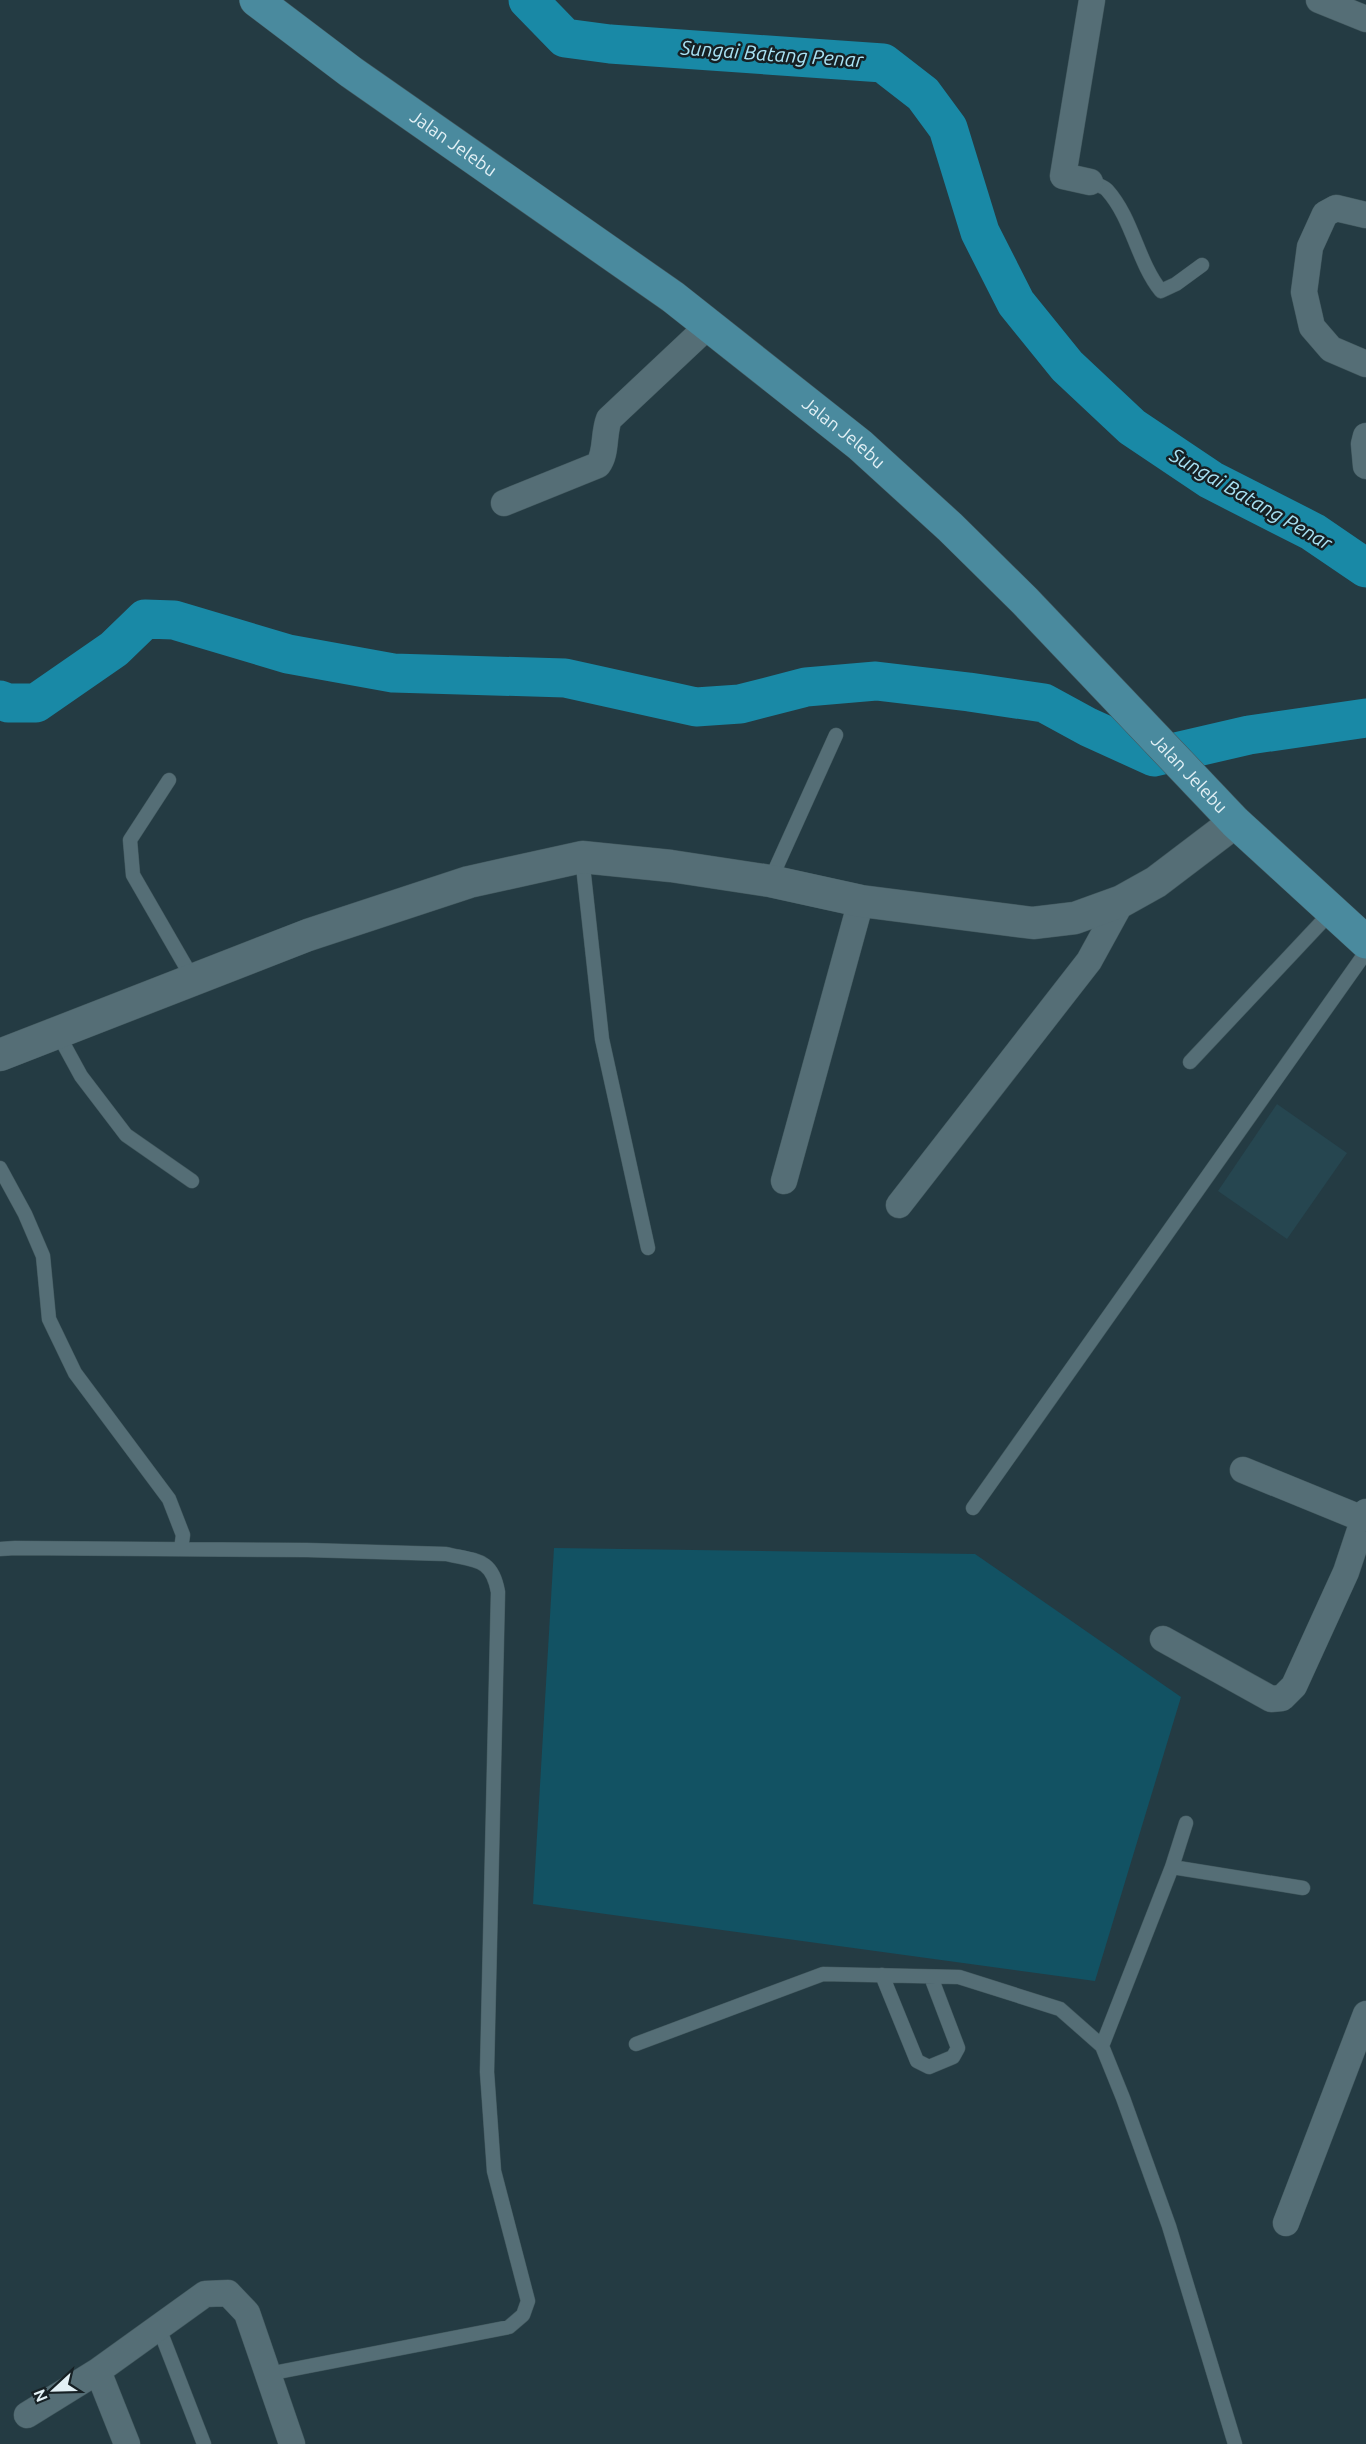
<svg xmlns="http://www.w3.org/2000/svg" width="1366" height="2444" font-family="Ubuntu,sans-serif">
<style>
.built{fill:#264650}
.park{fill:#125263}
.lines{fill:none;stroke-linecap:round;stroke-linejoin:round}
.river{stroke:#1989a6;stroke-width:39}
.service-casing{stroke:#42585e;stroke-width:15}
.minor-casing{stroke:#42585e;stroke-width:27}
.tertiary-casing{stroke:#42585e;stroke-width:33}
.primary-casing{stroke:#42585e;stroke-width:34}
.service{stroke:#556e76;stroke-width:14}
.minor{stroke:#556e76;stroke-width:26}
.tertiary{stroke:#556e76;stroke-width:32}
.primary{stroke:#4a8a9e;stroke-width:33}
.labels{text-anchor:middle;stroke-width:5;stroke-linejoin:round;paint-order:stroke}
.street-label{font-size:18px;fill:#e2f0f5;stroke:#162024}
.water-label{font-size:20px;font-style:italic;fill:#a9e2f4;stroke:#162024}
</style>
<rect width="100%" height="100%" fill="#243b43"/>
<path class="built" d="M1277,1104L1347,1153L1287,1239L1218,1191Z"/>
<path class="park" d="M554,1548L975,1554L1181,1697L1095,1981L533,1904Z"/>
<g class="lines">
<path class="river" d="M528,0L565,38L610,44L883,63L923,94L948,128L980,232L1016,303L1067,366L1132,427L1211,480L1313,532L1366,568
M0,700L8,703H36L114,649L145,619L174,620L288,654L393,673L565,678L696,707L740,704L806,687L876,681L969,692L1044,703L1088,727L1154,757L1249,735L1366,718"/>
<g class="service-casing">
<path id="service" d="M1090,182C1095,184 1103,186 1107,190C1133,219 1137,261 1161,291L1176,284L1202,265
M169,780L130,840L133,875L193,979
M582,857L602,1039L648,1248
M770,881L836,735
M57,1032L81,1076L126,1135L192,1181
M1190,1062L1332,911
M0,1168L25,1214L43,1256L49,1319L75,1373L169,1499L183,1535L181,1549
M973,1508L1366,952
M0,1549L15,1548L307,1550L446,1554C476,1561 492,1558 498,1592L487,2072L494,2171L528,2301L523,2315L509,2327L268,2374
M1172,1867L1303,1888
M882,1975L917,2061L929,2067L953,2057L958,2048L931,1977
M636,2044L823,1974L959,1977L1060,2009L1102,2046L1123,2098L1169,2226L1235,2444
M1102,2046L1172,1867L1186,1823
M159,2328L204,2444"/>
</g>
<g class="minor-casing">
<path id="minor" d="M1319,0L1366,19
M1090,182L1063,176L1092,0
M1366,215L1336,208L1325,214L1310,247L1304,292L1312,327L1331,349L1366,364
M1366,436L1364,444L1366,466
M504,503L598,465C607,453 603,434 609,419L709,325
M784,1181L861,901
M899,1205L1089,961L1122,901
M1243,1470L1363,1519
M1163,1639L1271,1699L1282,1698L1294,1686L1346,1572L1366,1512
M1286,2223L1366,2014
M98,2371L127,2444
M27,2415L98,2371L205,2294L228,2293L247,2313L292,2444"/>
</g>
<g class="tertiary-casing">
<path id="tertiary" d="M0,1055L308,935L469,882L582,857L671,866L770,881L861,901L1033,923L1075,918L1122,901L1156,882L1235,822"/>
</g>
<g class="primary-casing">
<g id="primary">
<path id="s1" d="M256,0L351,72L673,297L860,445L950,527L1025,601L1235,822L1366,942"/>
</g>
</g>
<use href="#service" class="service"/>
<use href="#minor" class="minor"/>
<use href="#tertiary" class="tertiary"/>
<use href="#primary" class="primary"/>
</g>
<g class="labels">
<g class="street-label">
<text dy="6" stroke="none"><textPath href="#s1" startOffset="244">Jalan Jelebu</textPath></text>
<text dy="6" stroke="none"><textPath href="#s1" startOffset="730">Jalan Jelebu</textPath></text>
<text dy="6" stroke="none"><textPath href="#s1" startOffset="1216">Jalan Jelebu</textPath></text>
</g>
<g class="water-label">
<text transform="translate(772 54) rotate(4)" y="7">Sungai Batang Penar</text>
<text transform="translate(1251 499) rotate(30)" y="7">Sungai Batang Penar</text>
</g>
</g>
<g transform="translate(54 2390) rotate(248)" stroke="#162024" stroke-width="4.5" paint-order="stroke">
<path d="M0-4.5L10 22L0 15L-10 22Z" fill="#e2f0f5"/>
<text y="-9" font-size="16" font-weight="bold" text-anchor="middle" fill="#e2f0f5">N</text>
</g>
</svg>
